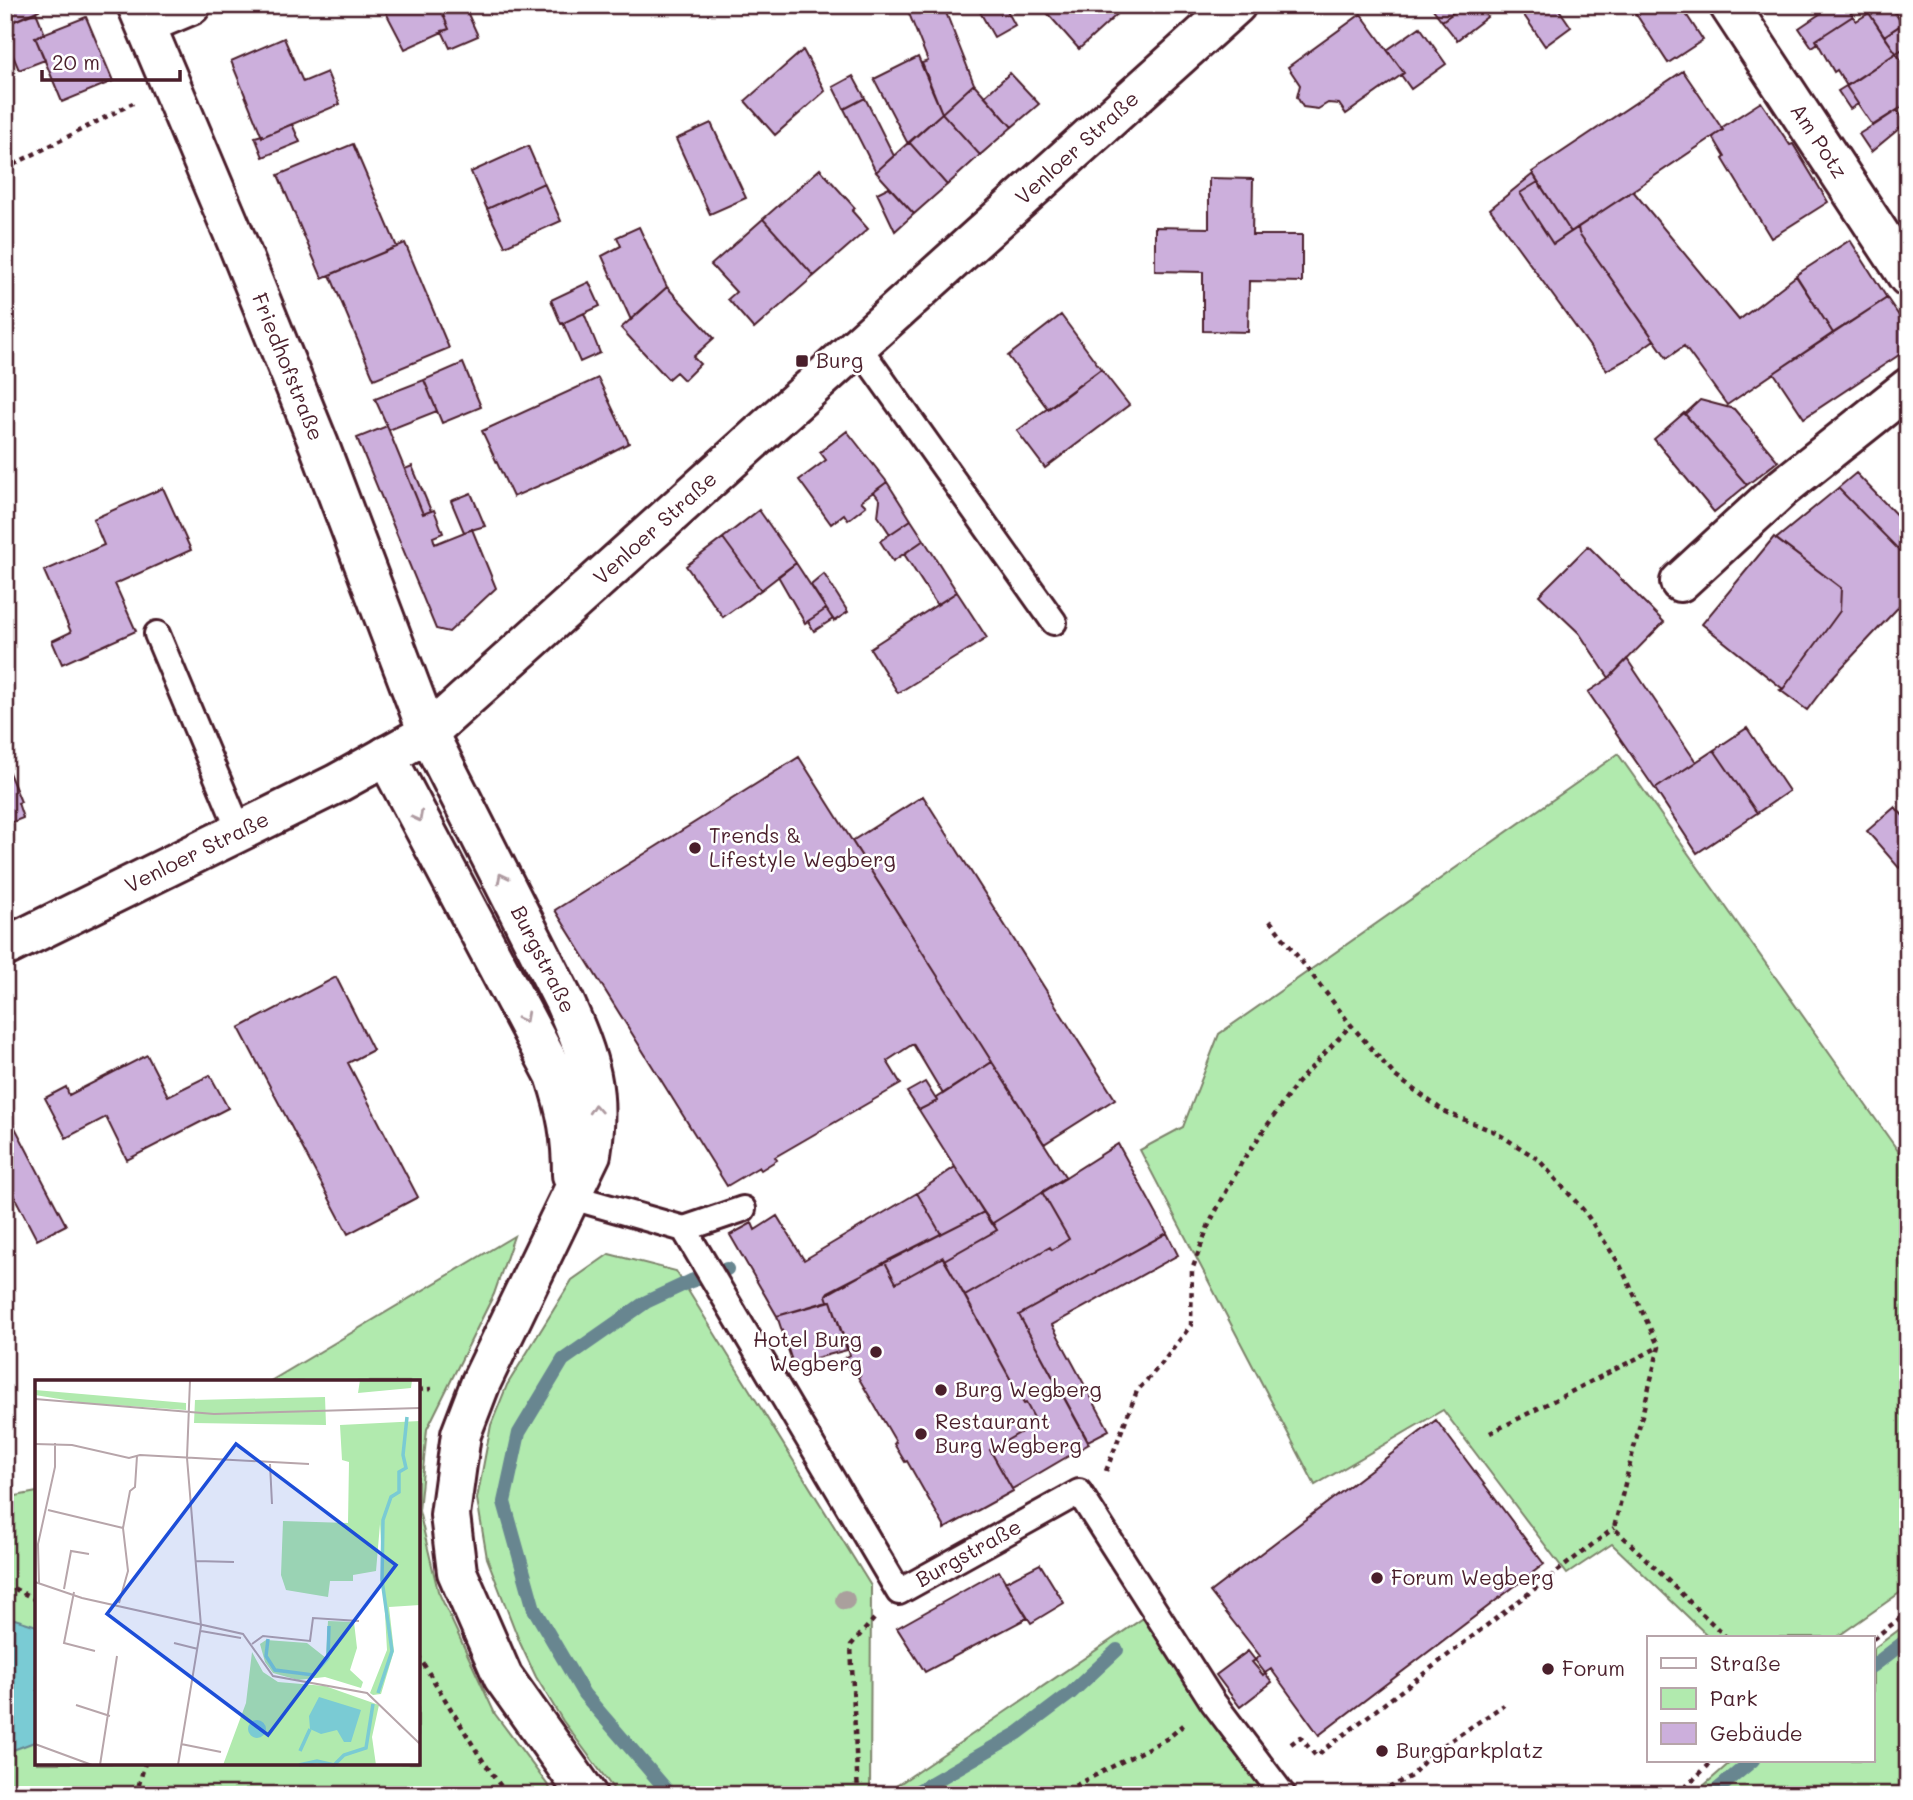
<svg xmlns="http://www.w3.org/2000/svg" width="1913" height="1800" font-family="Mali,sans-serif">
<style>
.green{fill:#b1eaae;stroke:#7e846c;stroke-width:2}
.water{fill:#7acbd4;stroke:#678690;stroke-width:2}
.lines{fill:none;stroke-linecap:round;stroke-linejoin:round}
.stream{stroke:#678690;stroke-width:14}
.building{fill:#ccafdc;stroke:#4a1f2b;stroke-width:2}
.lane-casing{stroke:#4a1f2b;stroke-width:30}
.street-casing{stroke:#4a1f2b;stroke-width:44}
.path{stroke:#4a1f2b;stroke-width:4.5;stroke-dasharray:5 5;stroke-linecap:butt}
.lane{stroke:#fff;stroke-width:24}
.street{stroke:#fff;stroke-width:38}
.tree{fill:#aaa09d}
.oneway{stroke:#ae9aa0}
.poi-dot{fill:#4a1f2b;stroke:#fff;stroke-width:2.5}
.labels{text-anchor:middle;stroke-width:5;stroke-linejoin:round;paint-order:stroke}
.street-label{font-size:21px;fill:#4a1f2b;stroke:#fff}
.poi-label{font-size:21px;fill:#4a1f2b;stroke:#fff;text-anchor:start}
.inset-river{fill:none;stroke:#7acbd4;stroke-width:3.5}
.inset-road{fill:none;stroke:#b7a5aa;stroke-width:2}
.view{fill:#1d4ed8;fill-opacity:0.15;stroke:#1d4ed8;stroke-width:3.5}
.inset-edge{fill:none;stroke:#4a1f2b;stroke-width:3.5}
</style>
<rect width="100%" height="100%" fill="#fff"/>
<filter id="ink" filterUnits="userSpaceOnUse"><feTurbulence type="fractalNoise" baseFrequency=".0143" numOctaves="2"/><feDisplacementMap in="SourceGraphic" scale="14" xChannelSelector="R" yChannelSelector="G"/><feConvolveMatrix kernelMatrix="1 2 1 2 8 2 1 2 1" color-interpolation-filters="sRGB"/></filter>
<g filter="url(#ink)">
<path class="green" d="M1618,754L1908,1165V1587L1837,1637H1709L1612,1544L1567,1574L1443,1410L1315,1485L1140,1150L1183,1127L1219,1034Z
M514,1236L494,1294L427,1429L419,1511L438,1591L495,1714L555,1795H5V1498L37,1492V1763H418V1382H269Z
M609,1254L676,1271L871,1586L870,1795H618L563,1721L536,1677L520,1643L487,1558L477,1499L491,1425L507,1385L572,1280Z
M1145,1617L1268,1795H883Z
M1908,1623V1795H1693L1733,1760H1873V1649Z"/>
<path class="water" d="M5,1616L37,1626V1741L5,1753Z"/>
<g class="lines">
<path class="stream" d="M1873,1666L1908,1639
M671,1795L584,1694L534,1609L504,1502L519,1433L563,1360L646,1302L691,1281L727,1269
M911,1795L1018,1733L1071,1693L1117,1650
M1711,1795L1753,1760"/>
</g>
<path class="building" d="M5,5H37L39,10L5,25Z
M382,5H439L449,29L405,49Z
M439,5H464L478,36L450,48L442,31L449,29Z
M943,5L974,84L942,113L922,63L928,61L906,6Z
M976,5H1004L1015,25L994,37Z
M1040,5H1121L1124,8L1079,49Z
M1430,5H1464L1442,21Z
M1464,5H1479L1487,17L1457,40L1442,21Z
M1517,5H1556L1571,27L1545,46Z
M1643,5H1680L1703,40L1668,63L1634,11Z
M1833,5H1846L1853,16L1816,40L1818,43L1812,47L1799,28Z
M1880,5H1890L1902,24L1884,36L1869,13Z
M36,12L45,34L35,37L45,60L19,70L5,37V25Z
M1869,13L1896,53L1847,86L1837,70L1834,72L1816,40L1853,16L1856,21Z
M1361,14L1404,73L1346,114L1339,104L1328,103L1318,109L1303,107L1297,97L1300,85L1288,67Z
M86,17L113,81L62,102L35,37Z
M1908,20V38L1900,26Z
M1900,26L1908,38V46L1896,53L1884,36Z
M1420,27L1446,64L1411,89L1401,75L1404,73L1387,50Z
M284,38L303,82L327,72L340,104L262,137L231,61Z
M1908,46V66L1906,67L1896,53Z
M803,50L825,91L775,135L745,101Z
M1896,53L1908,70V103L1873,126L1846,86Z
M918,57L942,113L908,144L874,79Z
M1683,71L1723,130L1571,232L1532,172Z
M1010,73L1039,104L1012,127L985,96Z
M853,76L865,98L844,109L833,87Z
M974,84L1012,127L980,155L942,113Z
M1846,86L1858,104L1850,109L1838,91Z
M865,98L894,156L876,172L844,109Z
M1761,102L1790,145L1793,144L1828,202L1771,238L1723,159L1725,157L1713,137L1723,130L1721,128Z
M1897,110L1906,123L1871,152L1859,134Z
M942,113L980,155L947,185L909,142Z
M711,123L746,198L710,214L676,139Z
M292,124L300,142L263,157L255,137L262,135V137Z
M909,142L947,185L914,214L876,172Z
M353,144L397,247L322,278L278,175Z
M528,146L544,183L487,209L471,172Z
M820,169L855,208L852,211L868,229L814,276L763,219Z
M1533,174L1538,182L1520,193L1553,244L1578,227L1579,233L1654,340L1629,358L1607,370L1490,209Z
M1209,178L1253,179L1252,235H1302V282L1249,281L1248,332L1203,331V272L1155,271V227L1209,228Z
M1538,182L1571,232L1553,244L1520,193Z
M544,183L561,221L505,246L487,209Z
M889,187L914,214L895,231L877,193Z
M1633,191L1739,320L1796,276L1833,333L1727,405L1684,346L1667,358L1579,233L1578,227Z
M763,219L814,276L754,329L728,299L736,292L711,265Z
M639,227L667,287L631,320L602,256L621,246L617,237Z
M1850,240L1887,298L1833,333L1796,275Z
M405,243L449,348L374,379L330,275Z
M589,282L600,306L561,324L551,300Z
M667,287L714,338L693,357L700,364L684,380L676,372L668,379L621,328Z
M1887,298L1908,329V349L1804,418L1774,373Z
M584,313L600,353L580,362L563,323Z
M1061,315L1101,369L1048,409L1008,356Z
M463,363L481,407L442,423L424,380Z
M1101,369L1129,405L1045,468L1017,431Z
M598,378L629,443L580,468L513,497L482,431Z
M424,380L437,411L389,430L375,399Z
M1700,400L1734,409L1778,461L1747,485L1685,414Z
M1684,413L1747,485L1714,512L1654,439Z
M387,426L423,514L434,510L443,533L433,537L435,544L472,529L496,588L449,632L436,629L357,438Z
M847,431L887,482L861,501L866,506L848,520L844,514L831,524L799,480L826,460L820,452Z
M412,466L431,511L423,514L405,469Z
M1856,473L1908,527V537L1898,549L1838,488Z
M887,482L911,520L890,534L878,516L880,500L874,492Z
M163,488L191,550L115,584L136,631L62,664L52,641L71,632L44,571L104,545L93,519Z
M1838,488L1898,549L1908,537V597L1829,681L1807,710L1780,690L1783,689L1840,611L1841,588L1776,539Z
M471,493L485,526L464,532L451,501Z
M759,510L796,563L761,590L723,538Z
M911,520L924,540L893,561L880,541Z
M1774,537L1841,588L1840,611L1783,689L1702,624Z
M723,538L761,590L723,617L686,566Z
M924,540L957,592L937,605L904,554Z
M1588,546L1664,622L1609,678L1579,633L1539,595Z
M796,563L826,609L805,623L778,576Z
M824,574L848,612L834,621L811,585Z
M957,592L987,638L898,693L870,648Z
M826,609L833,619L814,631L808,621Z
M1627,659L1696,762L1655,789L1588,692L1609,678Z
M1747,728L1789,791L1757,813L1714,750Z
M1714,750L1757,813L1697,853L1655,789Z
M799,757L992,1062L943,1094L913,1044L887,1061L901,1084L775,1157L777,1160L761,1170L759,1167L727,1186L555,910Z
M5,763L21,802L18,803L23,818L5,825Z
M923,796L1115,1099L1044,1144L852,841Z
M1895,807L1908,821V861L1899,868L1867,831Z
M336,977L373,1050L348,1063L418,1197L348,1234L239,1028Z
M147,1055L168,1096L210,1075L228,1108L127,1160L106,1117L66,1138L45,1098L66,1087L69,1095Z
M992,1062L1066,1178L991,1224L919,1110L937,1101L936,1098Z
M925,1082L937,1101L919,1110L907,1092Z
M9,1116L66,1225L37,1240L13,1194L5,1198V1118Z
M1118,1144L1167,1233L1019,1315L1089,1444L1012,1489L990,1450L1037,1423L1026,1403L1024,1404L965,1296L1050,1247L1052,1250L1069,1239L1042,1192Z
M955,1167L984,1212L941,1234L917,1193Z
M1042,1192L1069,1239L1052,1250L1050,1247L965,1296L944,1260L997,1230L993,1223Z
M917,1193L941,1234L828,1292L826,1295L828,1301L777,1316L730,1235L752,1223L755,1230L777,1216L804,1260Z
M984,1212L997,1230L944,1260L943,1257L896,1283L885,1262Z
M1167,1233L1178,1255L1052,1325L1109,1430L1088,1441L1019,1315Z
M943,1257L1024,1404L1026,1403L1037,1423L990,1450L1013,1491L944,1529V1526L907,1461L905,1462L894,1444L896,1442L858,1377L860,1375L858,1369L851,1372L843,1359L850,1355L831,1301H828L826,1295L885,1262L896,1283Z
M831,1301L847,1350L793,1364L777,1316Z
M1436,1420L1544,1564L1319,1735L1271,1669L1265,1673L1255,1660L1260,1656L1210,1592Z
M1040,1564L1064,1603L1031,1623L1005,1582Z
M999,1571L1027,1618L925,1672L897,1628Z
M1248,1651L1255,1660L1252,1662L1263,1675L1265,1673L1272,1682L1240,1707L1216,1675Z"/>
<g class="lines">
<g class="lane-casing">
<g id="lane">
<path d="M858,346L1054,622"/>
<path d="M157,634L240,832"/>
<path id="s1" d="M572,1197L684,1229L899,1592L1079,1492L1213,1702L1283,1795"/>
<path d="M684,1229L743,1209"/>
</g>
</g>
<g class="street-casing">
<g id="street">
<path id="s2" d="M137,5L237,242L319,445L428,733L565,1003C590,1060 601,1091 591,1154L481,1382L461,1434L450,1515L457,1572L503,1677L587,1795"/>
<path id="s3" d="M1729,5L1908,277"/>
<path d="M146,24L191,5"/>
<path d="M1680,582L1781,489L1908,388"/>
<path d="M386,756L555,1075C567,1111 572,1138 572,1175"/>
<path id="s4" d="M5,947L336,784L428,733L1236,5"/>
</g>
</g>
<path class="path" d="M5,169L133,103
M1270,921L1351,1025L1395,1076L1445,1112L1495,1132L1538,1159L1585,1212L1620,1265L1659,1347L1614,1528L1726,1637
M418,1390L431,1389
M1490,1433L1659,1347
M1106,1471L1137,1391L1163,1362L1191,1325L1192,1270L1209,1224L1243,1160L1297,1083L1351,1025
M5,1584L37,1600
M1873,1639L1908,1612
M418,1655L479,1755L507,1795
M1291,1744L1300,1737L1316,1756L1614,1528
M1380,1793L1411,1776L1432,1753L1504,1705
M136,1795L145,1763
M858,1795L851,1645L874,1619
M1057,1795L1168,1738L1186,1723
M1677,1795L1714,1760"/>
<use href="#lane" class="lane"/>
<use href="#street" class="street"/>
</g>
<circle class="tree" cx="845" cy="1600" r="10"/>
<defs><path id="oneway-chevron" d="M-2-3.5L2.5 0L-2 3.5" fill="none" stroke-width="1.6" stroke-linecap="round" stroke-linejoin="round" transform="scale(1.75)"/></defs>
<g class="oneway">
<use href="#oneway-chevron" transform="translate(418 817) rotate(62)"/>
<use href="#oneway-chevron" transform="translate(502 878) rotate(-117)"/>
<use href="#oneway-chevron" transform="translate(524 1018) rotate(62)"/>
<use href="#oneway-chevron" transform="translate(595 1109) rotate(-94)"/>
</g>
</g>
<g class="poi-dot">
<rect x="795" y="354" width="14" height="14" rx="3.5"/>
<circle cx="695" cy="848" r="7"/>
<circle cx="876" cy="1352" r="7"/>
<circle cx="941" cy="1390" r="7"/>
<circle cx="921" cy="1434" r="7"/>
<circle cx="1377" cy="1578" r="7"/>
<circle cx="1548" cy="1669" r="7"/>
<circle cx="1382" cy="1751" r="7"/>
</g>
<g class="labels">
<g class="street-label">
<text dy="7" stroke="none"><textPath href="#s3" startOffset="163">Am Potz</textPath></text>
<text dy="7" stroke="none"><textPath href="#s4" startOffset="1348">Venloer Straße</textPath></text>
<text dy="7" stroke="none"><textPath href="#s2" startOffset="392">Friedhofstraße</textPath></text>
<text dy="7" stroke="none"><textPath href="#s4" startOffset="780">Venloer Straße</textPath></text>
<text dy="7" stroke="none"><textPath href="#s4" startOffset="214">Venloer Straße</textPath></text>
<text dy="7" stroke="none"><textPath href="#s2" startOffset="1038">Burgstraße</textPath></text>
<text dy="7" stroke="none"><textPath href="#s1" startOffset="618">Burgstraße</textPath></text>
</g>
<g class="poi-label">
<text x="816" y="368">Burg</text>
<text x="709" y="843">Trends &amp;<tspan x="709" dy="24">Lifestyle Wegberg</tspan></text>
<text x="862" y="1347" text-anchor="end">Hotel Burg<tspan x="862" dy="24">Wegberg</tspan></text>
<text x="955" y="1397">Burg Wegberg</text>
<text x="935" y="1429">Restaurant<tspan x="935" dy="24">Burg Wegberg</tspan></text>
<text x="1391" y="1585">Forum Wegberg</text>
<text x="1562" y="1676">Forum</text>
<text x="1396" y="1758">Burgparkplatz</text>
</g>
</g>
<g transform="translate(35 1380)">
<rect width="385" height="385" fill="#fff"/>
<path d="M325,0H377L376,8L323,13ZM0,10L151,23V30L49,23L0,15ZM290,17L291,45L159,43L160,20ZM385,41V225L354,227L359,271L346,314L338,315L335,313L352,270L345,144L341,191L318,195V201H295L293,217L251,210L246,195L248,141L313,143L314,82L307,80L305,45ZM293,241L319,242L322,268L315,290L328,302L326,308L290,297L263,300L238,293L230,282L225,264L231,260L272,263L291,278ZM217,272L228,292L243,302L290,306L344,325L337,357L341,385H188L211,323Z" fill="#b1eaae"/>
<path d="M284,317L326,330L316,362H309L302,350L286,354L275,349L274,336ZM213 349a9 9 0 1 1 18 0a9 9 0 1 1-18 0Z" fill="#7acbd4"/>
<path class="inset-river" d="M233,259L231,276L240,290L278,295L293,278L294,246M343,313L357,271L347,200L348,140L356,117L364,112V92L371,88L368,75L372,37M265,371L275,349M264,385L282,381L299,385L309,375L331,368L338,324"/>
<path class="inset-road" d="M0,19L179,34L385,28M0,64L37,65L94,78L105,75L274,84M235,84L237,124M13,130L88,148M161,181L199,182M0,202L47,218L208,254L238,296L332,313L385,364M4,203L3,164L20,87V63M29,209L36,171L54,174M39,212L29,263L60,271M84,223L93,191L88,148L95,111L100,107L102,76M166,251L206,258M139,263L163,269M217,264L228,256L275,261L278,238L324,241M41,325L75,336M0,364L57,385M146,364L186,372M65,385L82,276M143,385L166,246L152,78L155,0"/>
<path class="view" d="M201,64L361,185L233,355L72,234Z"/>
<rect width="385" height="385" class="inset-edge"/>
</g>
<rect width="1913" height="1800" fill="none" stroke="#fff" stroke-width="28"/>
<rect x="14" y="14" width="1885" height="1772" fill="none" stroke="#4a1f2b" stroke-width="2.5" filter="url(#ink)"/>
<rect x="1647" y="1636" width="228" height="126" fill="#ffffff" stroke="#b7a5aa" stroke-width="2"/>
<rect x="1661" y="1658" width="35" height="10" fill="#ffffff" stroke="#b7a5aa" stroke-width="2"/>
<text x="1710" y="1671" font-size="21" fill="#4a1f2b">Straße</text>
<rect x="1661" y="1688" width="35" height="21" fill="#b1eaae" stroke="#b7a5aa" stroke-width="2"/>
<text x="1710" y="1706" font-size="21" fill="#4a1f2b">Park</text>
<rect x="1661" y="1723" width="35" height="21" fill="#ccafdc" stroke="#b7a5aa" stroke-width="2"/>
<text x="1710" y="1741" font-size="21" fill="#4a1f2b">Gebäude</text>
<path d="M42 70v10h138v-10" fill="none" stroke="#4a1f2b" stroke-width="3.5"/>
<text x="52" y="70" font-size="21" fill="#4a1f2b" stroke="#ffffff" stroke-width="5" paint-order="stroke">20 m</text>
</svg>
